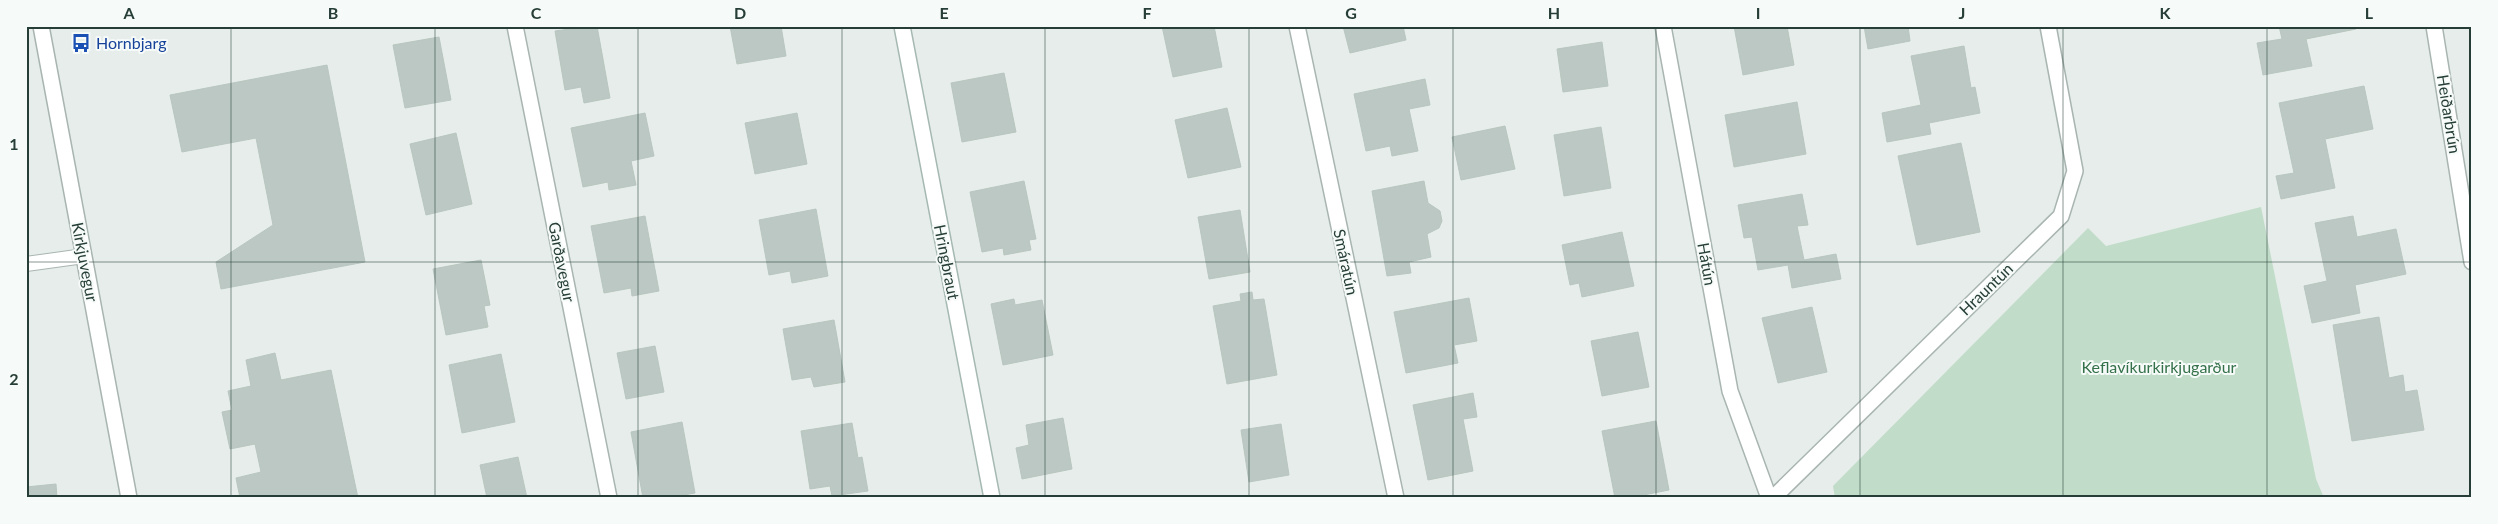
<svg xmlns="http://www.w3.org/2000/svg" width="2498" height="524" font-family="Lato,sans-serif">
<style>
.green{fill:#c1dcc8}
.building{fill:#bbc8c3;stroke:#b9c6c0}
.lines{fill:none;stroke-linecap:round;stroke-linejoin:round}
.lane-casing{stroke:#a9b5b1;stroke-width:16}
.street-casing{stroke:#a9b5b1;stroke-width:18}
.secondary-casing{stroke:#a5b8b1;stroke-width:18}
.lane{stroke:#fff;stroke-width:14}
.street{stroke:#fff;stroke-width:15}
.secondary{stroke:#fff;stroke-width:15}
.grid{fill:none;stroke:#263e37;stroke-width:1;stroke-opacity:0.55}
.labels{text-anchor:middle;stroke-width:4;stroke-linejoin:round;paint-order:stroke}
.transit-label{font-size:16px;fill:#164399;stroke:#f6faf8;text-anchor:start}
.street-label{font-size:16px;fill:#263e37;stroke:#f6faf8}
.park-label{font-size:16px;fill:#34714a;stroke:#f6faf8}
.neatline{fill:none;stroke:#263e37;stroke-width:2}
.grid-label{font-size:16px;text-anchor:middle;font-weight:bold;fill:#263e37}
</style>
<rect width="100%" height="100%" fill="#e6edea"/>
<path class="green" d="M2261,207L2316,479L2324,498H1835L1833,486L2088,228L2106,246Z"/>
<path class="building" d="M569,26H597L610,98L584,103L581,87L565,90L555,31L570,29Z
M730,26H781L786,56L737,64Z
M1162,26H1214L1222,67L1173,77Z
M1343,26H1403L1406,40L1350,53Z
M1734,26H1787L1794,65L1743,75Z
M1864,26H1908L1910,41L1868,49Z
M2279,26H2355L2356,29L2306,39L2312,66L2263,75L2257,43L2282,39Z
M439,37L451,100L405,108L393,45Z
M1602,42L1608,86L1563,92L1557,49Z
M1964,46L1971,88L1975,87L1980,113L1929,123L1931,134L1887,142L1882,113L1921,105L1911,56Z
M327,65L365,262L221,289L216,262L273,225L256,138L182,152L170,95Z
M1004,73L1016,132L962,142L951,83Z
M1425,79L1430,105L1409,109L1418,151L1392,156L1390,146L1366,151L1354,94Z
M2364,86L2373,129L2325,139L2335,188L2281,199L2276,176L2294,173L2279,103Z
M1797,102L1806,154L1734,167L1725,115Z
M1227,108L1241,167L1188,178L1175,120Z
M645,113L654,156L631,161L636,185L609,190L608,182L583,187L571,128Z
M797,113L807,164L755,174L745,123Z
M1505,126L1515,169L1461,180L1452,137Z
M1601,127L1611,188L1564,196L1554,135Z
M456,133L472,204L426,215L410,144Z
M1961,143L1980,232L1917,245L1898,156Z
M1024,181L1036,239L1029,240L1031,250L1004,255L1003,248L982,252L970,192Z
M1424,181L1428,203L1440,211L1442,221L1439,228L1427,234L1431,257L1409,262L1411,273L1387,276L1372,191Z
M1802,194L1808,225L1797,226L1804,260L1836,254L1841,279L1792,288L1788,265L1758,270L1752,237L1744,238L1738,205Z
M816,209L828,276L792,283L790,271L769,275L759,220Z
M1240,210L1250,272L1209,279L1198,217Z
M645,216L659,291L632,296L631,288L604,293L591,226Z
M2353,216L2357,237L2396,229L2406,274L2355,285L2360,313L2312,323L2304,286L2327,281L2315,223Z
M1622,232L1634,286L1582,297L1579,283L1570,285L1562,245Z
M481,260L490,305L484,306L488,327L446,335L433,269Z
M1252,292L1253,300L1264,299L1277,375L1227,384L1213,306L1241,301L1240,294Z
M1469,298L1477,341L1454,345L1458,363L1406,373L1394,312Z
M1014,299L1015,305L1042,300L1053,355L1003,365L991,304Z
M1812,307L1827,372L1778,383L1762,318Z
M2379,317L2389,378L2403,375L2405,392L2417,390L2424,430L2352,441L2333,325Z
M834,320L845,382L814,387L811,377L792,380L783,329Z
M1638,332L1649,387L1602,396L1591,341Z
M655,346L664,392L626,399L617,353Z
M275,353L281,380L331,370L358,498H240L236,478L261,472L255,444L230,449L222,412L232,410L228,391L251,386L246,360Z
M501,354L515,422L462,433L449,365Z
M1473,393L1477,417L1463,419L1473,471L1428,480L1413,405Z
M1063,418L1072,469L1022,479L1016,448L1029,445L1026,425Z
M1656,421L1669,490L1628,498H1615L1602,431Z
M682,422L695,493L666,498H643L631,432Z
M852,423L858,458L862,457L868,491L832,496L830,486L810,489L801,431Z
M1281,424L1289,475L1249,482L1241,430Z
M518,457L527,498H487L480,465Z
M56,484L57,498H26V487Z"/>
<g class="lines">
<g class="lane-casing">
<path id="lane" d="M26,264L84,256"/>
</g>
<g class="street-casing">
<path id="street" d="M41,26L129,498
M515,26L609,498
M1297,26L1396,498
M1663,26L1730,391L1769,498
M2434,26L2472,262
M1773,498L2061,216L2075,171L2048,26"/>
</g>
<g class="secondary-casing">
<path id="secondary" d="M902,26L992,498"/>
</g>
<use href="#lane" class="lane"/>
<use href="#street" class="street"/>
<use href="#secondary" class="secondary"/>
</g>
<path class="grid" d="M231,26V498M435,26V498M638,26V498M842,26V498M1045,26V498M1249,26V498M1453,26V498M1656,26V498M1860,26V498M2063,26V498M2267,26V498M26,262H2472"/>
<defs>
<g id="bus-bare" transform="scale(1.5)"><path d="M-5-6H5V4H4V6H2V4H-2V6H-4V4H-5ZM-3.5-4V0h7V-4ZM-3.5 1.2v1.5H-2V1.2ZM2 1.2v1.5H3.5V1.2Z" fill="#1a4fb4" stroke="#f6faf8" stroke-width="2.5" paint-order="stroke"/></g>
</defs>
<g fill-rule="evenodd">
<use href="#bus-bare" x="81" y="43"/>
</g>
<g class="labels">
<g class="transit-label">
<text x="96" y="49">Hornbjarg</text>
</g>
<g class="street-label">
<text transform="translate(2449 114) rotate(81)" y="6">Heiðarbrún</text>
<text transform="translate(85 262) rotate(79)" y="6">Kirkjuvegur</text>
<text transform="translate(562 262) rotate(79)" y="6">Garðavegur</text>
<text transform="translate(947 262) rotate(79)" y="6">Hringbraut</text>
<text transform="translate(1346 262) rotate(78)" y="6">Smáratún</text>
<text transform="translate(1707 264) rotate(80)" y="6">Hátún</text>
<text transform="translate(1986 289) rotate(-44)" y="6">Hrauntún</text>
</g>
<g class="park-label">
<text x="2159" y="373">Keflavíkurkirkjugarður</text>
</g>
</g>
<rect width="2498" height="524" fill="none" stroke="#f6faf8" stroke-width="55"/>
<rect x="28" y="28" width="2442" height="468" class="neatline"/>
<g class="grid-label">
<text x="129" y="19">A</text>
<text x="333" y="19">B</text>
<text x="536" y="19">C</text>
<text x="740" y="19">D</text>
<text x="944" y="19">E</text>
<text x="1147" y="19">F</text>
<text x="1351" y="19">G</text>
<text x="1554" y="19">H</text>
<text x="1758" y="19">I</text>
<text x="1962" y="19">J</text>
<text x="2165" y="19">K</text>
<text x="2369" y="19">L</text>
<text x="14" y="150">1</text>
<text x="14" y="385">2</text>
</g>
</svg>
